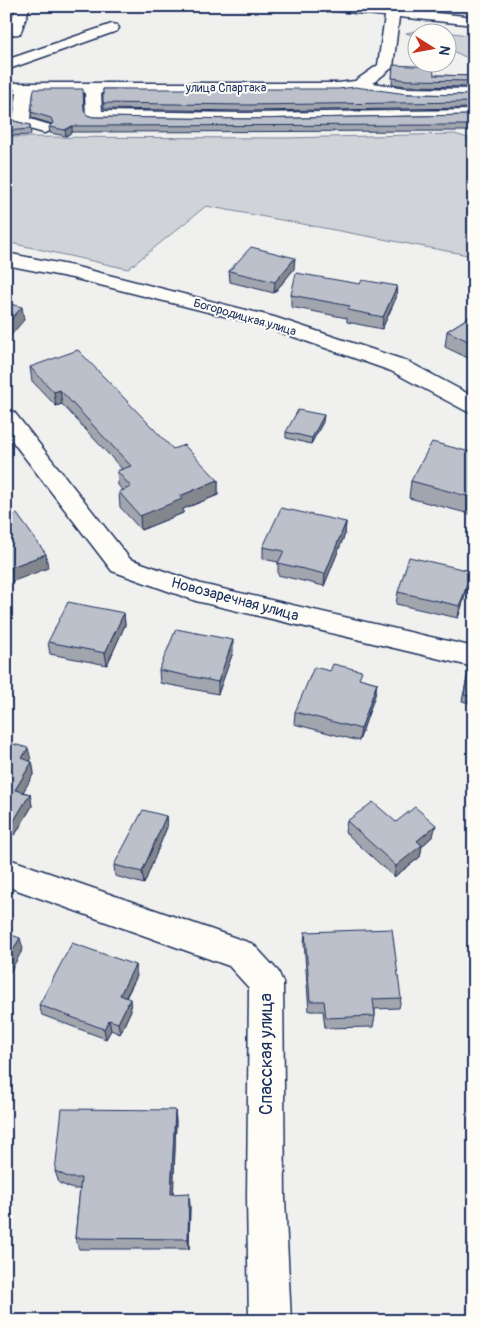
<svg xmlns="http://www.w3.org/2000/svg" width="480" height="1327" font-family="Pangolin,sans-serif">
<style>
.green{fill:#d0d3d8;stroke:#76819b}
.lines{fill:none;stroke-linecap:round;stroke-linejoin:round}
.minor-casing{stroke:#1b2f5e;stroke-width:3}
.minor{fill:#fdfcf7;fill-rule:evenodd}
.wall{fill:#a1a5ae;stroke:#1b2f5e}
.shaded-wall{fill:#83868d;stroke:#1b2f5e}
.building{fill:#bbc0ca;stroke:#1b2f5e}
.labels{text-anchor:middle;stroke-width:4;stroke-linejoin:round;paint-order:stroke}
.far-street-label{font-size:12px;fill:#1b2f5e;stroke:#fdfcf7}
.street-label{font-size:15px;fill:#1b2f5e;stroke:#fdfcf7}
.near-street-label{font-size:18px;fill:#1b2f5e;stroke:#fdfcf7}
</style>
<rect width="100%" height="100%" fill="#f0f0ee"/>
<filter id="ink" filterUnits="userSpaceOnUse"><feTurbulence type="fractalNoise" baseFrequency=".02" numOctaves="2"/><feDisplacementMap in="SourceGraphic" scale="10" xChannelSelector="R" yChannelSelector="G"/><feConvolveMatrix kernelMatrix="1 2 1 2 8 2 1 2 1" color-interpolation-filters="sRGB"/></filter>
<g filter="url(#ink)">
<path class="green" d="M426,29L474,36V61L448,49V32H418L417,37L406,33Z
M455,134L474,140V259L468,255L206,206L128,269L6,242V137L286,138Z"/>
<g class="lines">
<g class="minor-casing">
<path id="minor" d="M6,6H30L20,34L6,35V27H9L15,10H6Z
M321,6H371L474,17V25L399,17L393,67L373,83L406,88L474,89V99L406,98L359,90L338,93H101L102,111L246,113L474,110V120L246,123L94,121L88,119L86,116L85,93H33L30,119L50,125L52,128L50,131L44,133L15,125L13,122L17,93H6V83H338L355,81L378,65L385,16L328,10Z
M112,24L117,25L119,28L117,31L6,70V60Z
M6,253L73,266L274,317L407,361L474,397V413L466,411L391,371L260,325L72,278L6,265Z
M6,410L14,412L130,559L201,584L474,647V667L196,601L112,571L6,433Z
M6,858L253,944L278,971L283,982L285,1198L291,1321H249L247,1198L249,988L229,966L6,886Z"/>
</g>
<use href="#minor" class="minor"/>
</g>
<path class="wall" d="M393,65L434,75L474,76V87L406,86L392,84Z
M6,89L15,95L12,119L14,121L30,125L31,135L6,136Z
M103,89L474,95V108L246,111L104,109Z
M31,112H84L87,115L93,117L246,119L474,115V131L72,132L66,136L50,133L49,127L52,124L32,118Z
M294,269L274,293L230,282L229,271Z
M360,284L397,286L396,298L382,329L347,322V318L291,307V295Z
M474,314V361L445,347L447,331Z
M30,367L173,449L218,480V495L183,509V513L141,530L120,507L119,492L123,491L118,485L117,471L122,469L62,404L56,406L32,381Z
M323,422L311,444L286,438V432Z
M474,453V515L409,498L411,481Z
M346,522L345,534L324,586L278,575V562L263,559V547Z
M471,571L469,583L458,618L396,604L398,592Z
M124,613L125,625L107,665L50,654L48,642Z
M233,652L218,694L160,683L159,670Z
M469,668L474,669V704L462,701Z
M361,679L377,683L375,695L359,741L294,724L295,712Z
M6,742L31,760L30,761L32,762L34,773L23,792L30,794L32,806L15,835L6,832Z
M166,816L167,827L144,884L115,876L114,865Z
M347,821L396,822L433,836L422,846L420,857L394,877L345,832Z
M305,932L401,998L399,1008L375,1009V1016L373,1027L325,1028L323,1011H309L304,943Z
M137,976L126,998L131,1010L120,1034L111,1030L106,1039L42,1015L39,1005Z
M175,1110L176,1122L173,1194L190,1205L189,1249H79L75,1238L80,1189H73L59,1183L55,1171Z"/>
<path class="shaded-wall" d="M14,89L15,95L11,123V117Z
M72,126V132L66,136L65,130Z
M295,258L294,269L274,293L275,282Z
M397,286L396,298L382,329L383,317Z
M22,307L24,320L6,341V325Z
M60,390L62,404L56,406L54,392Z
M324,415L323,422L311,444L312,438Z
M218,480V495L183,509V513L141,530L140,516L180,496Z
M346,522L345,534L324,586L325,574Z
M46,554L48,568L6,584V569Z
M471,571L469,583L458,618L460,606Z
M124,613L125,625L107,665L105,653Z
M233,640V652L218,694V682Z
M377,683L375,695L359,741L361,729Z
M28,748L31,760L25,770L22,758Z
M32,762L34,773L18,801L15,790Z
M30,794L32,806L15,835L12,824Z
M166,816L167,827L144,884L142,872Z
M436,825L433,836L422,846L420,857L394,877L396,866L417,841Z
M20,938L23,949L6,979V962Z
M135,965L137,976L121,1006L120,995Z
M130,999L131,1010L120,1034L118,1023Z
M109,1020L111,1030L106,1039L104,1029Z
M175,1110L176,1122L173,1205L171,1194Z
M189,1193L190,1205L189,1249L188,1239Z"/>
<path class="building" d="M393,65L433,67L434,75L474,76V81L407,80L392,78Z
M355,87L407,94L474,95V102L246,105L103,103V89H338Z
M6,89H14L11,117L14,121L30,125V129L6,131Z
M34,89H83L84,111L87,115L93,117L246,119L474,115V125L72,126L65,130L49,127L53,123L51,118L31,112Z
M251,247L295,258L275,282L229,271Z
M296,273L360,284L362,280L397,286L383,317L348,310L350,306L291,295Z
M6,303L22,307L6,325Z
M474,314V344L447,331Z
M78,350L173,449L184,445L218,480L180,496L182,499L140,516L119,492L131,487L117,471L131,466L60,390L54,392L30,367Z
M298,410L324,415L312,438L286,432Z
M432,442L474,453V498L411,481Z
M281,508L346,522L325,574L278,563L284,551L263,547Z
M17,514L46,554L6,569V518Z
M409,557L471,571L460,606L398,592Z
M68,602L124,613L105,653L48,642Z
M176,629L233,640L218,682L159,670Z
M333,664L362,671L359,678L377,683L361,729L295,712L314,667L330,671Z
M469,668L474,669V697L464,695Z
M6,742L28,748L22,758L32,762L15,790L30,794L12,824L6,822Z
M373,802L396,822L415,807L436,825L417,841L422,845L396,866L347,821Z
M143,810L166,816L142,872L114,865Z
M392,929L401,998L373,999L375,1016L326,1018L324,1001H310L305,932Z
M6,933L20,938L6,962Z
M72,943L135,965L120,995L130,999L118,1023L109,1020L104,1029L39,1005Z
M62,1109L175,1110L171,1194L189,1193L188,1239L75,1238L81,1178H70L55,1171Z"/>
</g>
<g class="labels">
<g class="far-street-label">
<text x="226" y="92">улица Спартака</text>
<text transform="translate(245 317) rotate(16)" y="4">Богородицкая улица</text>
</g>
<g class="street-label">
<text transform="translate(235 599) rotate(15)" y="5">Новозаречная улица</text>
</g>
<g class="near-street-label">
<text transform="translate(266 1054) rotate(-90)" y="6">Спасская улица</text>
</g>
</g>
<rect width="480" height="1327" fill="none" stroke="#fdfcf7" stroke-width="25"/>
<rect x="12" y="12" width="455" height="1302" fill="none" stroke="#1b2f5e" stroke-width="2" filter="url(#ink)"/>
<g transform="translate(432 48) rotate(101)"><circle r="24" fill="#fdfcf7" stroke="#a3aaba"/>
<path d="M0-4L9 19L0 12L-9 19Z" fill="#c8321e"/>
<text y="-8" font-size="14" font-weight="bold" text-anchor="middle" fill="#1b2f5e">N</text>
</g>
</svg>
